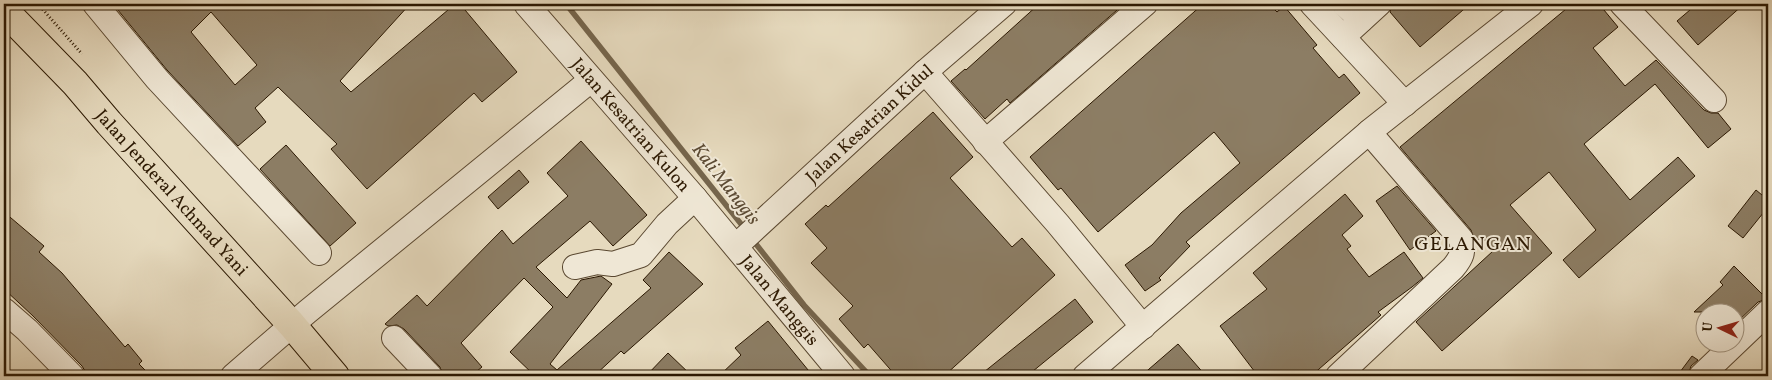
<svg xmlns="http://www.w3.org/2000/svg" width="1772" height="380" font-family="Vollkorn,serif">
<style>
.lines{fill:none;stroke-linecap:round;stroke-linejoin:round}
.stream{stroke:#75654c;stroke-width:5.5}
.building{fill:#8c7d64;stroke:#2b1802;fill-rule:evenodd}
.minor-casing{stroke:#5a4831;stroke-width:26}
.major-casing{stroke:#2b1802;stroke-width:30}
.path{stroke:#2b1802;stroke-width:3;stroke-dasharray:1 2.5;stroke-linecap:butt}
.minor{stroke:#efe7d5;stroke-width:24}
.major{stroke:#e6dabe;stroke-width:28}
.labels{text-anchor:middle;stroke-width:4;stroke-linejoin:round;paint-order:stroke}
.street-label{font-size:18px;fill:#2b1802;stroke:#efe7d5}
.water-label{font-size:19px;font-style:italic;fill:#5c4b34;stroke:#efe7d5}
.quarter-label{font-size:20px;letter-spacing:1px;fill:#2b1802;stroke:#efe7d5}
</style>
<rect width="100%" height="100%" fill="#e6dabe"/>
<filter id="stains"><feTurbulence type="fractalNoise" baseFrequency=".004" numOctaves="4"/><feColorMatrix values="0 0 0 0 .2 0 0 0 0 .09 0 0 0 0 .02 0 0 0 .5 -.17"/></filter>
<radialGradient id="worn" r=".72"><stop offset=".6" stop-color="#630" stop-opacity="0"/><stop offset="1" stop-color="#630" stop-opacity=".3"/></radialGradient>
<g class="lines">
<path class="stream" d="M566,4L745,229
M752,239L804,305L870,376"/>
</g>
<path class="building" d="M113,4H410L340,81L351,92L455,4H460L517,72L482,102L474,93L367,189L331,149L337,144L278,87L255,108L266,122L238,146L167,70ZM211,12L257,65L235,85L191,32Z
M1039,4H1124L1010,103L1007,99L985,119L951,81L965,69L966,70Z
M1203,4H1269L1277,12L1284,6L1317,45L1313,48L1339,78L1344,74L1360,93L1186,242L1190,246L1159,278L1161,280L1145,291L1125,265L1152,245L1181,213L1240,163L1214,132L1098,232L1061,188L1058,190L1030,157Z
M1392,4H1470L1420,47L1390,12Z
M1572,4H1599L1618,27L1593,48L1625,86L1656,60L1704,110L1711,113H1718L1731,129L1708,148L1655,84L1584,144L1630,200L1678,157L1695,176L1579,278L1563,260L1596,230L1549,172L1510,205L1552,253L1442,351L1416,322L1493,251L1482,237L1475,242L1471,230L1400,147Z
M1697,4H1744L1698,45L1677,21Z
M933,112L973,157L950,178L1012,247L1022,238L1055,275L944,376H896L868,344L864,348L839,319L853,306L811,263L827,248L805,224L826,205L828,207Z
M581,141L647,215L613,246L590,221L536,267L567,298L581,280L601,276L612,284L550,364L557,370L651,288L643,280L669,252L703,284L624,354L621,351L594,376H535L510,352L553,307L524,278L461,343L482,367L471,376H443L440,367L404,329L397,325L388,326L385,324L417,295L427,306L502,230L513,244L568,196L547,173Z
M286,145L356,223L330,246L260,169Z
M519,170L529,182L498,209L488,197Z
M1397,186L1436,231L1410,250L1376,201Z
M1756,190L1768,200V207L1743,238L1728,226Z
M1345,194L1363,216L1342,235L1351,246L1347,249L1369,277L1404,252L1423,278L1412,287L1378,312L1381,315L1311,376H1258L1220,326L1267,289L1253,273Z
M4,212L44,246L39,252L62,273L125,347L128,344L142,361L139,364L151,376H88L82,366L33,316L4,289Z
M1734,266L1767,299L1758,302L1734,325V312H1694L1723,285L1720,282Z
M1075,299L1093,322L1027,376H979Z
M768,321L813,376H719L741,355L735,348Z
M1178,344L1206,376H1141Z
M668,353L692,376H646Z
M1692,356L1698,360L1691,366L1688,376H1677Z"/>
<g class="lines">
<g class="minor-casing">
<g id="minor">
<path d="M95,4L157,79L319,253"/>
<path id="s1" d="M526,4L695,198L843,376"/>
<path d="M1312,4L1405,104"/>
<path d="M1344,4L1361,20"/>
<path d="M1622,4L1714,100"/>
<path d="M1343,37L1379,4"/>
<path d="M925,72L1058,224L1143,327"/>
<path d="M985,142L1145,4"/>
<path id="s2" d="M736,246L925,72L1004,4"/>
<path d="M575,267L597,262L613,264L641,255L667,224L695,198"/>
<path d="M4,310L27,330L72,376"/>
<path d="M394,338L430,376"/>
<path d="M233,376L307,312L591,80"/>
<path d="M1085,376L1369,132L1531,4"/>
<path d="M1338,376L1453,268C1462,257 1464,252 1461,239L1369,132"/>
<path d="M1701,376L1768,312"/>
</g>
</g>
<g class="major-casing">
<g id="major">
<path id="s3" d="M4,10L75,83L109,123L292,325L335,376"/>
</g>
</g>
<path class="path" d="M38,4L82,54"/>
<use href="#minor" class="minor"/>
<use href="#major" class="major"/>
</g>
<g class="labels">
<g class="street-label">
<text dy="6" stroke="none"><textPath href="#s2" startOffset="181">Jalan Kesatrian Kidul</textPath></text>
<text dy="6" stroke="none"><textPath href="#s1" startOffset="160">Jalan Kesatrian Kulon</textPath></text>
<text dy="6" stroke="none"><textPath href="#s3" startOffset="248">Jalan Jenderal Achmad Yani</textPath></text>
<text dy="6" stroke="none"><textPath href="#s1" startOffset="390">Jalan Manggis</textPath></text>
</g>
<g class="water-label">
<text transform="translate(727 183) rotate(52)" y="7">Kali Manggis</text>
</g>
<g class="quarter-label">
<text x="1473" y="250">GELANGAN</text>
</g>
</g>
<rect width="1772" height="380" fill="none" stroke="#e6dabe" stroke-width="20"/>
<rect x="5" y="5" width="1762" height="370" fill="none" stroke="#2b1802" stroke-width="2.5"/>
<rect x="10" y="10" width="1752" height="360" fill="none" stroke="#2b1802"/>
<g transform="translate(1720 328) rotate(275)"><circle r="24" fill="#efe7d5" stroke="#a19481"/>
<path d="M0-4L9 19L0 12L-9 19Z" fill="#8f2418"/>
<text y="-8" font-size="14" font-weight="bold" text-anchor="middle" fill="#2b1802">U</text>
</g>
<rect width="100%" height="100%" filter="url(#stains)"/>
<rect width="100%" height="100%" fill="url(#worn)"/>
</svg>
